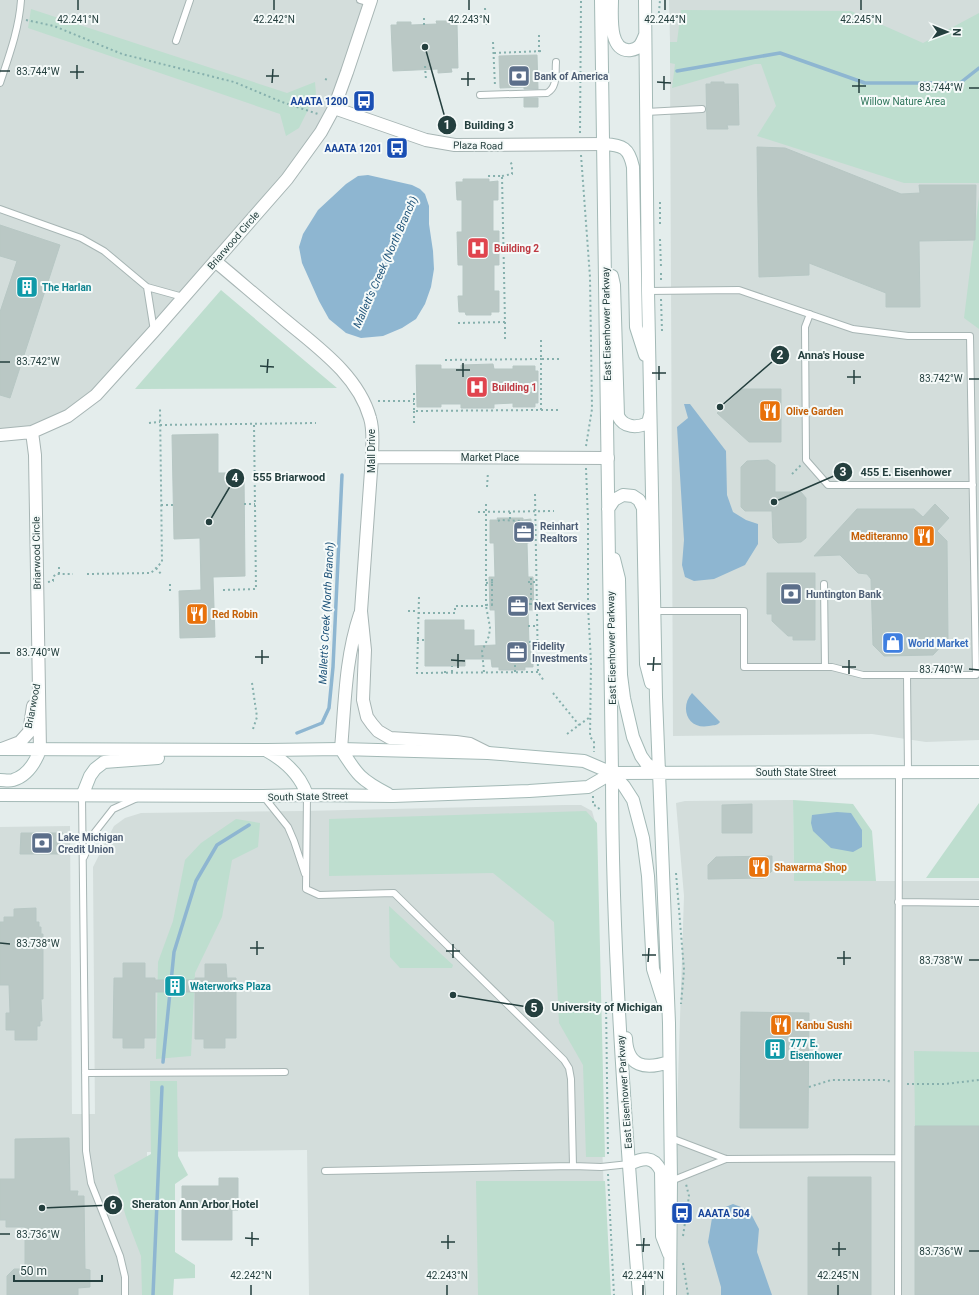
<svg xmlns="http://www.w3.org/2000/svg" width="979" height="1295" font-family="Roboto,sans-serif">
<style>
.built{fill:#d3dddb}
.green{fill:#bedecf}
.water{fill:#8eb6d1}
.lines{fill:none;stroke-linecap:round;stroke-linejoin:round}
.stream{stroke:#8eb6d1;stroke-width:3.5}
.building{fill:#bac8c5;stroke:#b7c7c4}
.service-casing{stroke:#a7b5b4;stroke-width:8}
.minor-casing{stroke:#a7b5b4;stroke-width:14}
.secondary-casing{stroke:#a3b9b6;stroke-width:14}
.path{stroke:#86b0ad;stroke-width:2;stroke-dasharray:2 3;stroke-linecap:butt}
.service{stroke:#fff;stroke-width:6}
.minor{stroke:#fff;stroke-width:12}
.secondary{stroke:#fff;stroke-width:12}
.ticks{fill:none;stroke:#243f3e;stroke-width:1.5}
.labels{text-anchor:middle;stroke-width:4;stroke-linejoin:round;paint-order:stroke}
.service-label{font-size:10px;font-weight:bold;fill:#4e5e75;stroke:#f5faf9;text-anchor:start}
.transit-label{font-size:10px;font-weight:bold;fill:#164399;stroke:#f5faf9;text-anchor:end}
.park-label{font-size:10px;fill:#2f755b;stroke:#f5faf9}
.street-label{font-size:10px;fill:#243f3e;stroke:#f5faf9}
.health-label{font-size:10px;font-weight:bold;fill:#be3a42;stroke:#f5faf9;text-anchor:start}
.culture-label{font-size:10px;font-weight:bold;fill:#0d838f;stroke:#f5faf9;text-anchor:start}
.food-label{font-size:10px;font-weight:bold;fill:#c56008;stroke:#f5faf9;text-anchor:start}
.shop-label{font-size:10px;font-weight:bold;fill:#366cbe;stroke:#f5faf9;text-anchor:start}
.water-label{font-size:11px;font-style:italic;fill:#1f547a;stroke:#f5faf9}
.ticks-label{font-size:10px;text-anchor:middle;fill:#243f3e;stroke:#f5faf9;stroke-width:4;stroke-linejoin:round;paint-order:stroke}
.leader{fill:none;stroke:#243f3e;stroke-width:1.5}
.callout-dot{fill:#243f3e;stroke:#f5faf9;stroke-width:1.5}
.mark-label{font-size:12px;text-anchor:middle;font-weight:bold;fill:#fff}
.callout-label{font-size:11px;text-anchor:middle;font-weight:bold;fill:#243f3e;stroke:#f5faf9;stroke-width:4;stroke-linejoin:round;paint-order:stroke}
</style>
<rect width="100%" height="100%" fill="#e4edec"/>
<path class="built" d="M0,0H371L321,132L215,261L68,416L0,435Z
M669,0H979V49L670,42Z
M670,63L831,64L979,157V740L926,742L872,734L673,736Z
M793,800L794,881H979V1295H671L684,896L676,803L685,801Z
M565,805H581L592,811L596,825L602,1143L608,1295H309L307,1150L147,1152V1295H0V827L70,826L72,1114H95V1118L93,867L114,826L125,818L141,813L304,811Z"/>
<path class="green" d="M31,9L287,93L315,82L316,94L299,128L286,136L280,114L28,28Z
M681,10L851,11L923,43L979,13V183H904L757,136L776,106L761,64H755L672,88L675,64L670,63V42H677Z
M979,197V329L964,318Z
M221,290L337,388L135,389Z
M793,800L853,804L872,831L876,881H794Z
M979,803V878H926Z
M586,811L597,823L605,1157H586L583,1065L559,1023L554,922L493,873L329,876V819Z
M236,819L260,823L258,847L232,860L222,917L195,973L191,1056L156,1059L158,962L173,921L185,860L201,843Z
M389,906L453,965L452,968H400L390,957Z
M914,1051L979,1052V1126H915Z
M150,1081H177L178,1156L188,1175L175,1184V1252L195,1265V1278L174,1279L173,1295H142L141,1256L126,1217L114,1175L151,1154Z
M476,1181H605L611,1295H478Z"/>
<path class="water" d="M368,175L412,185L420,189L425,194L429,206V224L433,251L434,269L431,287L425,304L416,319L402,328L383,336L361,338L346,333L329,319L319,301L302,263L299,247L303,234L318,210L346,184L358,176Z
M684,404H690L726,451L727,495L733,512L746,520L758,524V544L745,565L714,579L694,581L685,577L682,565L684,540L677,427L688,418Z
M692,693L720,722C717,726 713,725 709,726C688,730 679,708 692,693Z
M837,812L851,813L862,830V847L853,852L831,848L813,831L811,823L812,815Z
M733,1204L749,1210L759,1229L757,1252L772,1295H721V1287L708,1242L713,1212Z"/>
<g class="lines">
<path class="stream" d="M677,71L780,53L865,83H960L979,68
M297,733L322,723L329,708L333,667L342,475
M163,1062L174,952L196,881L217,845L249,825
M153,1295L162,1087"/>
</g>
<path class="building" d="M436,21H450V24L457,23L458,68H451L452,72L438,73V69L393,71L391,25H397V22H411V25L437,24Z
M537,55L538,89H524V87L500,88L499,56Z
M711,82H724V84H738L739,125H727L728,129H707L706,84H711Z
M524,98H538V107H524Z
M757,147L785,148L901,194L920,193L919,185H976L975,240L919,241L920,307H886V293L809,263V275L759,277Z
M463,179H489V182L498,181V200H493V231H499V265H494V291H499V312H491V315H466L465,312H459L458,296H463V265H458L457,232H462V200H457L456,182H463Z
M0,225L60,245L10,398L0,395V312L17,261L0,256Z
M493,364L494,369H513V366H535V371H538V403H535V407H513V403L494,404V408H461V404H441V407H417L416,365H441V369H461V365Z
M742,389H781V442H749L717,413Z
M218,434V473H244L245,576L213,577L215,637L180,638L179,591L201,590L200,538L174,539L172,435Z
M768,460L775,465V492H801L806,498V538L801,542L778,543L773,538L772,511H745L741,507V467L747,461Z
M935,504L949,518L937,531L947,541L948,639L933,655L884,656L873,645L871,579L867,574L858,573L840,555L814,556L857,509H914L923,517Z
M497,518H523V520L531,519L532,542L527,543L528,577H533L534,610H528L529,645H533V667H525V670H499V667H492L491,659H465V666H425V620H464V630H474V646L496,645L495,610H490L489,577H495L494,543H490V520H498Z
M767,573H815V640H793V636H788L772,621V614H767Z
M752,804V833H722V805Z
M21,833H63V854H20Z
M772,856V871L764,878L708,879V865L716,857Z
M36,908V922H39V927H41V934H43V999H41L42,1021H40V1026H37V1040H15V1030H6V1013H10L9,985H0V922H4V917H14V909Z
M123,963H145V978H155V980H195V978H205V964H226L227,978H236V1038H225V1048H204V1039H195V992H155V1038H144V1048H123V1038H113L114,978H123Z
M741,1012L809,1013L808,1128H740Z
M915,1126H979V1295H915Z
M69,1138L70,1191H78L77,1196H84L85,1269L90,1270V1287L78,1288V1295H7V1276L14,1269H25V1227H6V1220H0V1179H15V1139Z
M808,1177H871V1295H808Z
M219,1178H238V1210H232V1240H182V1186H219Z"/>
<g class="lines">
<g class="service-casing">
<path id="service" d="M360,0L370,3
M176,41L190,0
M0,83C9,56 19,29 21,0
M480,95L547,93C558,87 555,73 556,62
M646,112L702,109
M0,209L81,238L104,251L147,287L183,297
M147,287L154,331
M648,291L739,290L853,329L908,336H970L976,675H907
M810,314L805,327L806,460L828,485H973
M824,584L825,667
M654,611H744V667H832L863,675H907L908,772
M307,795L306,889L319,895L394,893L564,1060L569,1068L571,1079L573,1166
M82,796L86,1151L91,1183L120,1256L125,1277V1295
M264,797L288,827L294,841L305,874
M84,857L95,832L113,809L137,798
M898,902L979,903
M85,1073L285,1072
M671,1138L726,1159L898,1158
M325,1171L573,1166L601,1167L629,1164
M671,1181L726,1159
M898,1295L899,772"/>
</g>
<g class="minor-casing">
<path id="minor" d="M334,108L426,140L455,145L604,144
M215,261C239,281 262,301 285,320C317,347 358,375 370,418C374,431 372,444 372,457L361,611L365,650L363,700L367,717L372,724L378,731L390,738L456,742L470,744L488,753
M32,432L35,455L40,750
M0,435L32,432L68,416L96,395L154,331L287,179L321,132L334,108L347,72L371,0
M372,457L608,458
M2,749L20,742L29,732L33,706
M341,749C345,703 345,659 360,614"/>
</g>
<g class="secondary-casing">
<path id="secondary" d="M601,0L612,773C612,947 625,1121 639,1295
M612,0C612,14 608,53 631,50C640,49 642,42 645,35
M645,0L648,291L656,697L669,1023L671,1181L670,1295
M604,144C623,145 629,148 633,167L636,327L645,355
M612,276L614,285L618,416C624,428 637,428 648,423L650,415
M608,509L614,500L623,495L633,496L639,500L643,508L646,664L651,683
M614,559L619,579L621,675L624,698L633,737L641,756L646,763L658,773
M0,749L267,750L341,749L488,753L584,761L612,773L979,772
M341,749C357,775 361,780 388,794
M267,751C285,761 300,774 307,795
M612,773L624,786L633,800L643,838L648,876L653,969L664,1004
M0,780C4,780 9,781 13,780C27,776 35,763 40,750
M0,795L263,796L307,795L393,796L529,791L588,787L612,773
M82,796L90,776L95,769L104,762L158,758
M626,1038C627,1067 645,1070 669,1062
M629,1164C643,1158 653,1155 661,1171L662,1236L669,1254"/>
</g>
<path class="path" d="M485,8L486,28
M424,18V28
M26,20L54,26L122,54L234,82L282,102L318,114
M658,23L660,0
M539,35V52
M493,42L495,86
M494,53L544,51
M425,66L426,80
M325,79L328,80
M580,133L581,0
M581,155L590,277L592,409L586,446
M502,176L512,174V165L510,161
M660,202V225
M660,239L661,267
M661,273V283
M661,299L662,331
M505,322V340
M458,323L505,322L502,176H486
M541,340V359H559
M414,393V411L541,410V359L442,360
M378,401H414
M541,410H559
M149,423L160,422
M414,423V411
M160,425L316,423
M586,468L588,520V607L591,662L590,737L594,741V752
M792,474L801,465
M487,487L488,472
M535,494L538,672L544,681
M244,504H255
M161,505H173
M478,512L554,511
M510,512V520
M498,521L500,520L523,521
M531,531H536
M59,567V574
M156,568L162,575
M87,574L151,573L162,562L160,407
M531,578V608
M492,579V608
M48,582L53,581V577L56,574H73
M528,582H536
M486,583L495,582
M170,584V592
M223,590L256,589L254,424
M419,597L417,673L538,672
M528,604H537
M486,605L495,604
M408,611H418
M418,613H455V606H486V504
M528,626H537
M417,640H425
M529,642L538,641
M515,665V672
M452,672V666
M484,672L482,651L489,636L490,627L486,606
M445,673V668
M252,683L257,717L253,729
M553,693L579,725
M567,734L590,717
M593,796V805L597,806L600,810
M676,873L684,970L681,1004
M606,1002L608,1157
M907,1084H945L979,1080
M809,1087L831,1080H886L891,1082
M608,1174L614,1295
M683,1236L689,1196L686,1184
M683,1263L688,1295"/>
<use href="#service" class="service"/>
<use href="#minor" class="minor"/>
<use href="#secondary" class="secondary"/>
</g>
<path class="ticks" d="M78,10V0M274,10V0M469,10V0M665,10V0M861,10V0M0,71H10M70,72H84M266,76H279M77,79V65M461,79H475M657,82L671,83M272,83L273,69M468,86V72M852,86H866M969,88H979M664,90V76M859,93V79M0,362H10M260,366L274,367M456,370H470M267,373L268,359M652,373H666M463,377V363M847,377H861M969,379H979M659,380V366M854,384V370M0,653H10M255,657H269M451,660L465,661M262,664V650M647,664H661M842,667H856M458,668V654M969,669L979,670M653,671L654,657M849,674V660M0,943L10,944M250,948H264M446,951H460M257,955V941M642,955H656M453,958V944M837,958H851M969,960H979M648,962L649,948M844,965V951M0,1234H10M245,1238L259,1239M441,1242H455M636,1245H650M252,1246V1232M448,1249V1235M832,1249H846M969,1251H979M643,1252L644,1238M839,1256V1242M251,1295V1285M447,1295V1285M643,1295V1285M838,1295V1285"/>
<defs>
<g id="bank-square" transform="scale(1.15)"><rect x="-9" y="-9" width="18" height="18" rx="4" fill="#5c6f8a" stroke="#f5faf9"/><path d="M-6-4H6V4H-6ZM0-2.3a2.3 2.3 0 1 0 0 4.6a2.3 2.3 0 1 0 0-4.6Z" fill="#fff"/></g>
<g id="bus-square" transform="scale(1.15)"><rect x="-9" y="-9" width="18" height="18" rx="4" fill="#1a4fb4" stroke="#f5faf9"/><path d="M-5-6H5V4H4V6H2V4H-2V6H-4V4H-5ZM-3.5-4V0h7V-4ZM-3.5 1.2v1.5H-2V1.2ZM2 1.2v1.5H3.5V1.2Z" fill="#fff"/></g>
<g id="hospital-square" transform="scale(1.15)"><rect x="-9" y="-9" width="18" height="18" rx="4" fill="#e0444e" stroke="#f5faf9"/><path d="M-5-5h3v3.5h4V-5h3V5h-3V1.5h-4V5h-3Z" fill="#fff"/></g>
<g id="building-square" transform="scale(1.15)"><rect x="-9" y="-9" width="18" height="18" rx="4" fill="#0f9aa8" stroke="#f5faf9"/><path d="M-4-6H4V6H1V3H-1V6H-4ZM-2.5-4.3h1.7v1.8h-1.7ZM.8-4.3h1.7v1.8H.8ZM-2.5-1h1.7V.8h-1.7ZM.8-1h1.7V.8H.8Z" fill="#fff"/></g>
<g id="restaurant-square" transform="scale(1.15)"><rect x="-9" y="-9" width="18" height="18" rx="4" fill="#e8710a" stroke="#f5faf9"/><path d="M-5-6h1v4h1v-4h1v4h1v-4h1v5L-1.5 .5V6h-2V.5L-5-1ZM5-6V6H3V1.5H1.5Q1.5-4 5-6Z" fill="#fff"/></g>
<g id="office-square" transform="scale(1.15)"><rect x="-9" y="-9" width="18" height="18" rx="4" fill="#5c6f8a" stroke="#f5faf9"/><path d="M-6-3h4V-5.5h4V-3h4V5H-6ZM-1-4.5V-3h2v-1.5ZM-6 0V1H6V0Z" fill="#fff"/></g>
<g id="shop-square" transform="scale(1.15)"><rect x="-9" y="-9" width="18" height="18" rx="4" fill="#3f7fe0" stroke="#f5faf9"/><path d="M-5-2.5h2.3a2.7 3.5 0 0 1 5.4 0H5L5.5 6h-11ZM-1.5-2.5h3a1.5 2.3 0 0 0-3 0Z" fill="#fff"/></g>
</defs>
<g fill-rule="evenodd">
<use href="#bank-square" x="519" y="76"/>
<use href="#bus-square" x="364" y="101"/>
<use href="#bus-square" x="397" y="148"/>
<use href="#hospital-square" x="478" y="248"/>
<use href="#building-square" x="27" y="287"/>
<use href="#hospital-square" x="477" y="387"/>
<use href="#restaurant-square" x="770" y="411"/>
<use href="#office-square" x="524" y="532"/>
<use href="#restaurant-square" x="924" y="536"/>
<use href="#bank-square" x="791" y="594"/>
<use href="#office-square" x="518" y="606"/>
<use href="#restaurant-square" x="197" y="614"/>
<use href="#shop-square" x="893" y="643"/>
<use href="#office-square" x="517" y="652"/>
<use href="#bank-square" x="42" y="843"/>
<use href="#restaurant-square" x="759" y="867"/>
<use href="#building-square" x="175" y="986"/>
<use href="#restaurant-square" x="781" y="1025"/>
<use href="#building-square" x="775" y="1049"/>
<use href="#bus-square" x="682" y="1213"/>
</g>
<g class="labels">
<g class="service-label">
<text x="534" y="80">Bank of America</text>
<text x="540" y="530">Reinhart<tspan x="540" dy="12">Realtors</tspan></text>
<text x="806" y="598">Huntington Bank</text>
<text x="534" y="610">Next Services</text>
<text x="532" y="650">Fidelity<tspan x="532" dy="12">Investments</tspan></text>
<text x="58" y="841">Lake Michigan<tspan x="58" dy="12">Credit Union</tspan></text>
</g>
<g class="transit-label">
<text x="348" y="105">AAATA 1200</text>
<text x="382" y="152">AAATA 1201</text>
<text x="698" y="1217" text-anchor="start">AAATA 504</text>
</g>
<g class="park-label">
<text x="903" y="105">Willow Nature Area</text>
</g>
<g class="street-label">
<text transform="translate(478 145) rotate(1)" y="4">Plaza Road</text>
<text transform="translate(233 240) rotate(-49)" y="4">Briarwood Circle</text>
<text transform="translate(606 324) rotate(-91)" y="4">East Eisenhower Parkway</text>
<text transform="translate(371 451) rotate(-90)" y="4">Mall Drive</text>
<text x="490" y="461">Market Place</text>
<text transform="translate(36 553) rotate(-91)" y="4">Briarwood Circle</text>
<text transform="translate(611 648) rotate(-91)" y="4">East Eisenhower Parkway</text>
<text transform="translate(32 706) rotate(-79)" y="4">Briarwood</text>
<text x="796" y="776">South State Street</text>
<text transform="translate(308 796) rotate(-1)" y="4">South State Street</text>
<text transform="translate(624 1092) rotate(-94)" y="4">East Eisenhower Parkway</text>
</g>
<g class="health-label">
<text x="494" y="252">Building 2</text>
<text x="492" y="391">Building 1</text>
</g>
<g class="culture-label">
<text x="42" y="291">The Harlan</text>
<text x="190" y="990">Waterworks Plaza</text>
<text x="790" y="1047">777 E.<tspan x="790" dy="12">Eisenhower</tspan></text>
</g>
<g class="food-label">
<text x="786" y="415">Olive Garden</text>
<text x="908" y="540" text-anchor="end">Mediteranno</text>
<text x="212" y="618">Red Robin</text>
<text x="774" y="871">Shawarma Shop</text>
<text x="796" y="1029">Kanbu Sushi</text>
</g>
<g class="shop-label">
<text x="908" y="647">World Market</text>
</g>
<g class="water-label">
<text transform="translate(385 262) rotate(-66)" y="4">Mallett's Creek (North Branch)</text>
<text transform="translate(326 613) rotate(-87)" y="4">Mallett's Creek (North Branch)</text>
</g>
</g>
<g class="ticks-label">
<text x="78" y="23">42.241°N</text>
<text x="274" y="23">42.242°N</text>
<text x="469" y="23">42.243°N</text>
<text x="665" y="23">42.244°N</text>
<text x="861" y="23">42.245°N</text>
<text x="38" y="75">83.744°W</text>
<text x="941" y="91">83.744°W</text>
<text x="38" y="365">83.742°W</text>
<text x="941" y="382">83.742°W</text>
<text x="38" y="656">83.740°W</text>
<text x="941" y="673">83.740°W</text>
<text x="38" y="947">83.738°W</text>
<text x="941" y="964">83.738°W</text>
<text x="38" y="1238">83.736°W</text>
<text x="941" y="1255">83.736°W</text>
<text x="251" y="1279">42.242°N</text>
<text x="447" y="1279">42.243°N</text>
<text x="643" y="1279">42.244°N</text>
<text x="838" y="1279">42.245°N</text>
</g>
<path class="leader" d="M425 47L447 125M720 407L780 355M774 502L843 472M209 522L235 478M453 995L534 1008M42 1208L113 1205"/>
<g class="callout-dot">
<circle cx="425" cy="47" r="4"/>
<circle cx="720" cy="407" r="4"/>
<circle cx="774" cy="502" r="4"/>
<circle cx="209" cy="522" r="4"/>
<circle cx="453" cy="995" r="4"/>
<circle cx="42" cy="1208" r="4"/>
<circle cx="447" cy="125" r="10"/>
<circle cx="780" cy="355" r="10"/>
<circle cx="843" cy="472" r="10"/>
<circle cx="235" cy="478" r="10"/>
<circle cx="534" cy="1008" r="10"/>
<circle cx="113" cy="1205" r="10"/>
</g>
<g class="mark-label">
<text x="447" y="129">1</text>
<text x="780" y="359">2</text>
<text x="843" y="476">3</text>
<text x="235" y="482">4</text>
<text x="534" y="1012">5</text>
<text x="113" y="1209">6</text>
</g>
<g class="callout-label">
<text x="489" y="129">Building 3</text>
<text x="831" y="359">Anna's House</text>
<text x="906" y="476">455 E. Eisenhower</text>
<text x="289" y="481">555 Briarwood</text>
<text x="607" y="1011">University of Michigan</text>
<text x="195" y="1208">Sheraton Ann Arbor Hotel</text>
</g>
<g transform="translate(947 32) rotate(91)" stroke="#f5faf9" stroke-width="3" paint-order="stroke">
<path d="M0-3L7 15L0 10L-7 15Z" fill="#243f3e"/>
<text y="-6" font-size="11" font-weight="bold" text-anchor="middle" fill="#243f3e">N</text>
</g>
<path d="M14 1275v6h88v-6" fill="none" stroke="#243f3e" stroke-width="2"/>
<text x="20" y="1275" font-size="12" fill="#243f3e" stroke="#f5faf9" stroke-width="3" paint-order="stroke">50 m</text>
</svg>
